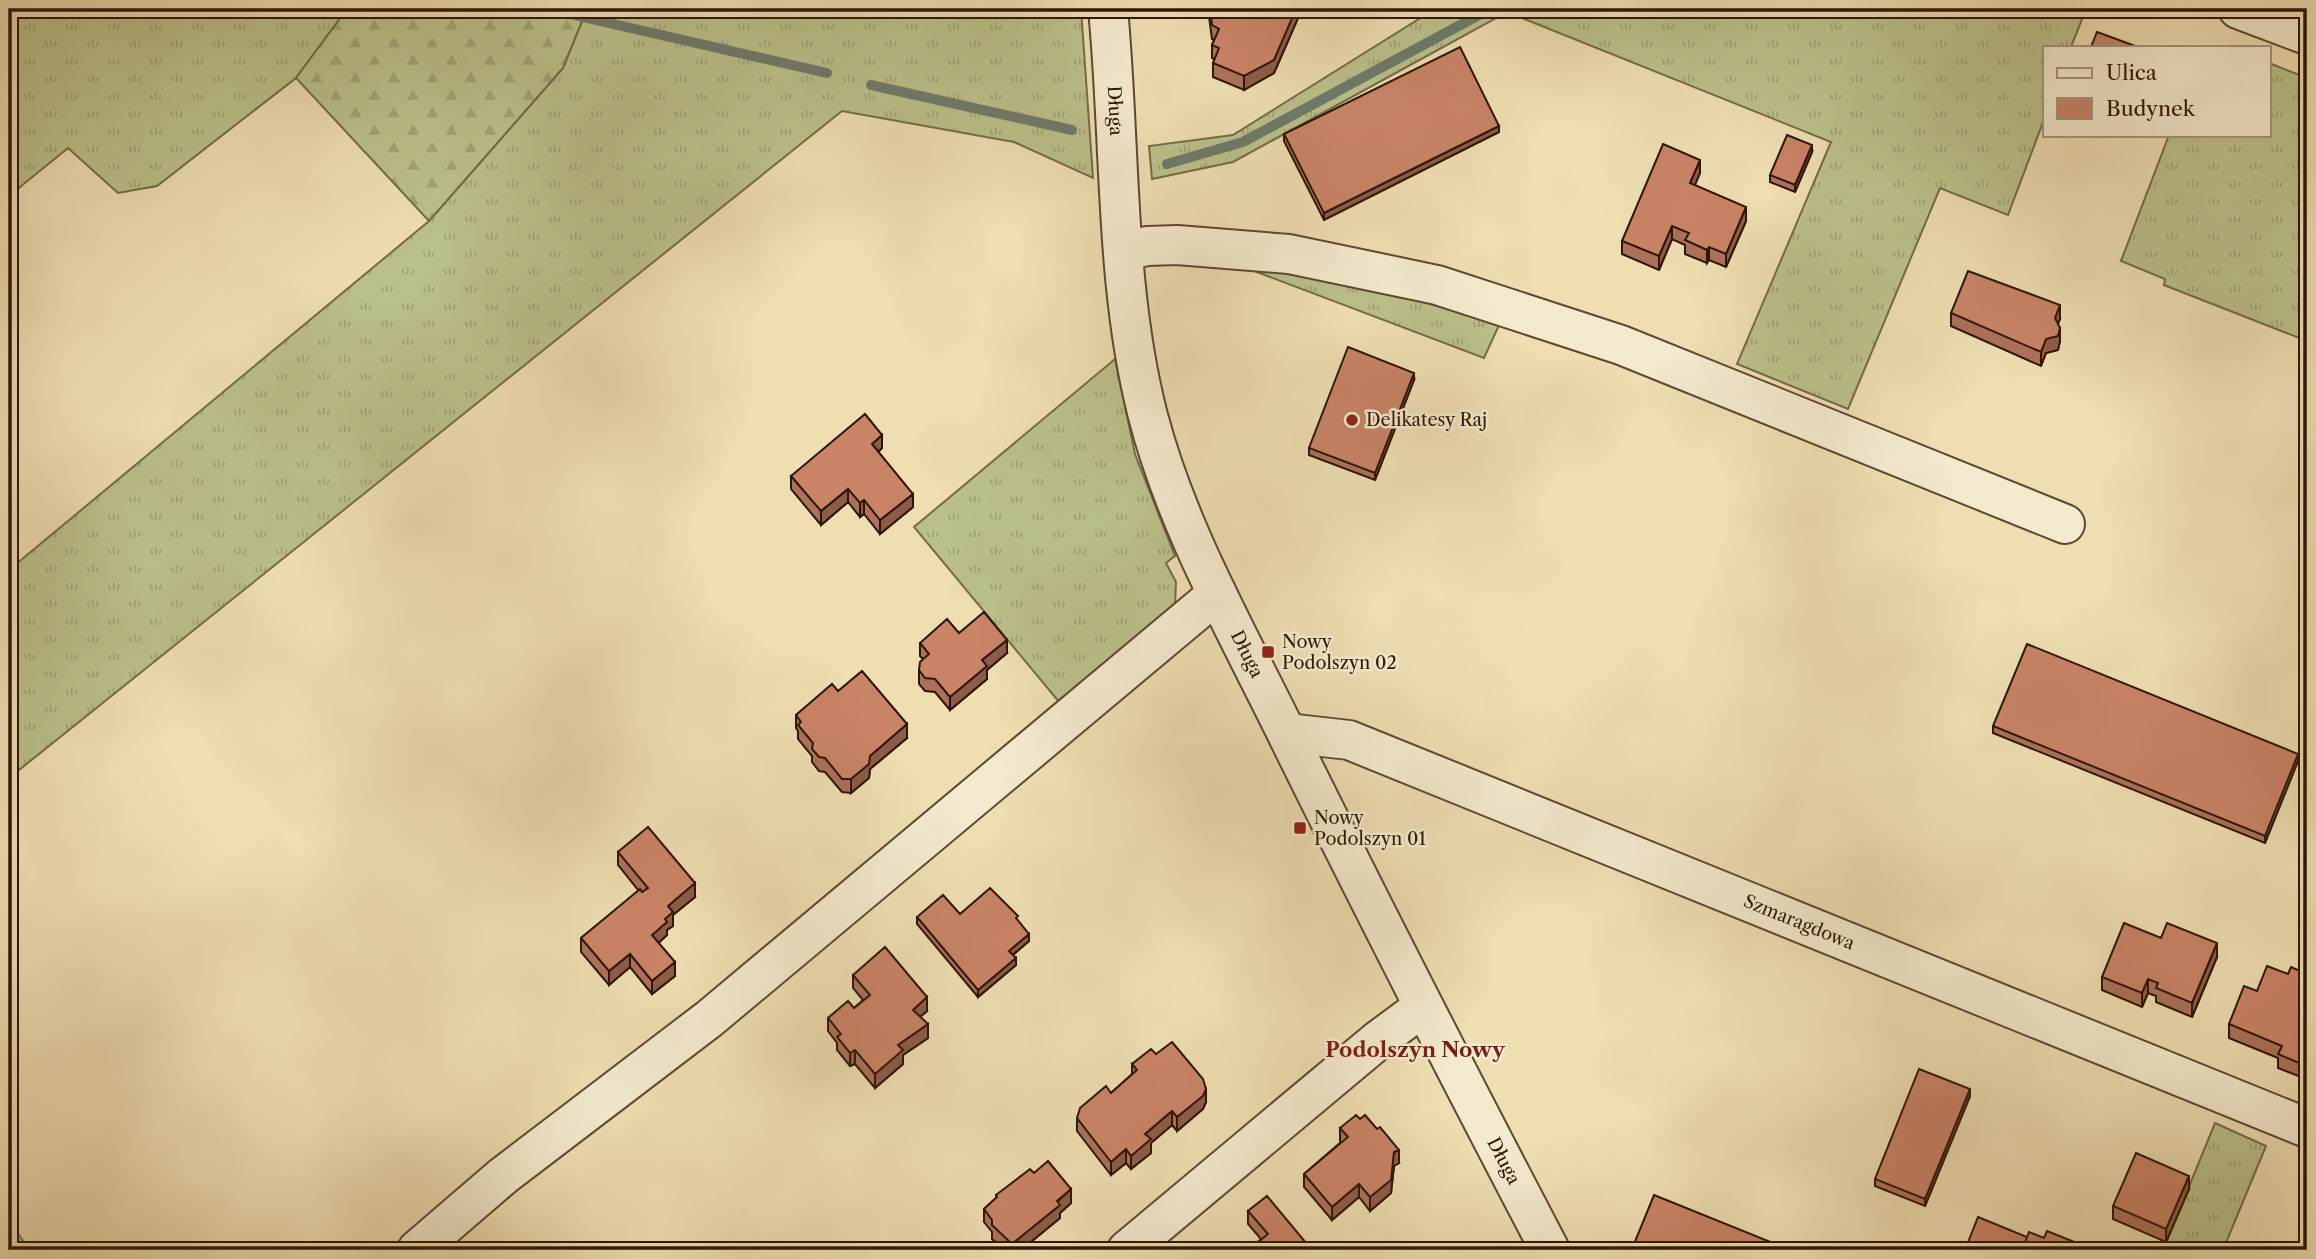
<svg xmlns="http://www.w3.org/2000/svg" width="2316" height="1259" font-family="'Libre Caslon Text',serif">
<style>
.grass{fill:url(#grass-tufts);stroke:#746b47;stroke-width:2}
.forest{fill:url(#forest-firs);stroke:#746b47;stroke-width:2}
.water{fill:url(#water-ripples);stroke:#6e7a6b;stroke-width:2}
.lines{fill:none;stroke-linecap:round;stroke-linejoin:round}
.stream{stroke:#6e7a6b;stroke-width:10}
.minor-casing{stroke:#5e4830;stroke-width:42}
.minor{stroke:#f4eacd;stroke-width:38}
.wall{fill:#ad7159;stroke:#2e1604;stroke-width:2}
.shaded-wall{fill:#8d5c48;stroke:#2e1604;stroke-width:2}
.building{fill:#c98367;stroke:#2e1604;stroke-width:2}
.poi-dot{fill:#8f2418;stroke:#f4eacd;stroke-width:2.5}
.labels{text-anchor:middle;stroke-width:5;stroke-linejoin:round;paint-order:stroke}
.street-label{font-size:18px;fill:#2e1604;stroke:#f4eacd}
.poi-label{font-size:18px;fill:#2e1604;stroke:#f4eacd;text-anchor:start}
.quarter-label{font-size:21px;font-weight:bold;fill:#7a1f14;stroke:#f4eacd}
</style>
<defs>
<pattern id="grass-tufts" width="24" height="20" patternUnits="userSpaceOnUse" patternTransform="scale(1.75)"><rect width="24" height="20" fill="#bbc08a"/><path d="M3 7l-1-3M5 7V3M7 7l1-3M15 17l-1-3M17 17v-4M19 17l1-3" fill="none" stroke="#a1a475"/></pattern>
<pattern id="forest-firs" width="22" height="20" patternUnits="userSpaceOnUse" patternTransform="scale(1.75)"><rect width="22" height="20" fill="#bbc08a"/><path d="M5 1l3.5 6h-7zM16 11l3.5 6h-7z" fill="#a1a475"/></pattern>
<pattern id="water-ripples" width="26" height="14" patternUnits="userSpaceOnUse" patternTransform="scale(1.75)"><rect width="26" height="14" fill="#99bcb0"/><path d="M2 4q2-2 4 0t4 0M15 11q2-2 4 0t4 0" fill="none" stroke="#84a196"/></pattern>
</defs>
<rect width="100%" height="100%" fill="#eedeb2"/>
<filter id="stains"><feTurbulence type="fractalNoise" baseFrequency=".00286" numOctaves="4"/><feColorMatrix values="0 0 0 0 .2 0 0 0 0 .09 0 0 0 0 .02 0 0 0 .5 -.17"/></filter>
<radialGradient id="worn" r=".72"><stop offset=".6" stop-color="#630" stop-opacity="0"/><stop offset="1" stop-color="#630" stop-opacity=".3"/></radialGradient>
<path class="grass" d="M9,9H347L296,78L157,186L118,193L68,148L9,196Z
M587,9H1081L1093,178L1014,142L842,111L9,778V570L429,221L563,68Z
M1435,9H1500L1507,12L1512,9H2086L2071,47H2045V117L2008,215L1940,188L1848,409L1737,364L1831,142L1507,12L1233,162L1152,179L1149,146L1233,135Z
M2269,63L2307,78V341L2164,285L2165,279L2121,261L2169,135H2269Z
M1275,265L1301,269L1500,323L1484,358L1254,271Z
M1115,359L1135,454L1175,556L1166,563L1176,582L1175,606L1060,703L914,527Z
M2215,1123L2266,1146L2223,1250H2163Z"/>
<path class="forest" d="M347,9H587L563,68L429,221L296,78Z"/>
<path class="water" d="M9,1219L29,1250H9Z"/>
<g class="lines">
<path class="stream" d="M548,9L827,73
M871,85L1072,130
M1167,164L1243,142L1490,9"/>
<g class="minor-casing">
<g id="minor">
<path id="s1" d="M1108,9C1121,143 1114,284 1148,416C1177,527 1235,628 1285,730C1371,905 1460,1078 1550,1250"/>
<path d="M2238,9L2307,35"/>
<path d="M1125,251L1147,246L1177,245L1289,254L1437,285L1621,345L2065,524"/>
<path id="s2" d="M1287,733L1349,740L2307,1128"/>
<path d="M417,1250L503,1176L709,1019L1217,594"/>
<path d="M1127,1250L1377,1041L1423,1007"/>
</g>
</g>
<use href="#minor" class="minor"/>
</g>
<path class="wall" d="M1208,9H1302L1274,73L1244,90L1213,77V63L1215,60L1212,58V45L1214,40L1212,39Z
M1499,132L1324,220L1284,141V134Z
M1812,152L1795,192L1770,182V175Z
M1700,173L1694,185L1746,221L1726,267L1709,260L1707,263L1685,254V245L1672,239L1659,270L1622,254V241Z
M1951,313L2060,319L2058,323L2060,341L2058,350L2046,353L2041,366L1951,326Z
M1414,380L1375,480L1309,455V448Z
M882,448L878,452L913,507L880,534L864,514L860,517L848,502L821,525L791,489V476Z
M959,633L1007,653L987,670V679L950,710L935,692L925,691L919,684V670L923,659L920,656V643Z
M838,691L907,738L870,769L869,778L851,793L842,792L825,772L819,771L812,762V756L798,739V731L796,728V715Z
M1993,726L2298,761L2265,843L1993,733Z
M618,852L695,897L673,915V926L667,930V935L658,943L675,976L652,994L630,967L609,985L581,952V938L639,891L618,865Z
M960,914L1018,921L1029,941L1013,955L1016,965L978,997L917,924V917Z
M2161,938L2217,957L2192,1017L2156,1002V996L2148,993L2142,1007L2102,990V977Z
M2288,974H2307V1076L2306,1079L2278,1068V1058L2229,1038V1024L2257,991Z
M853,975L927,1011L920,1017L928,1038L903,1055V1064L875,1088L855,1064L850,1066L837,1050V1043L828,1031V1018L854,1008L863,1000L853,988Z
M1132,1064L1206,1102L1203,1109L1177,1131L1172,1125L1151,1143V1153L1131,1169L1126,1163L1111,1175L1077,1131V1118L1111,1093L1132,1074Z
M1970,1096L1925,1206L1875,1186V1179Z
M1340,1128L1399,1163L1394,1166L1391,1193L1370,1211L1359,1197L1332,1220L1304,1187V1174L1341,1142L1340,1141Z
M1034,1173L1071,1203L1060,1213V1218L1021,1250H1004L992,1239V1232L984,1222V1209L996,1198V1195Z
M2189,1189L2166,1242L2113,1219V1206Z
M1248,1211L1312,1250L1252,1247L1261,1239L1248,1224Z
M1634,1244L1778,1250H1634Z"/>
<path class="shaded-wall" d="M1296,9H1302L1274,73L1244,90V76Z
M1499,126V132L1324,220V213Z
M1812,145V152L1795,192V185Z
M1700,160V173L1690,197V183Z
M1746,207V221L1726,267V254Z
M1672,226V239L1659,270V256Z
M1709,247V260L1707,263V250Z
M2060,305V319L2055,331V318Z
M2060,328V341L2058,350L2046,353L2041,366V352L2046,339Z
M1414,373V380L1375,480V473Z
M882,435V448L872,458V444Z
M848,489V502L821,525V511Z
M913,494V507L880,534V520Z
M864,500V514L860,517V503Z
M1007,640V653L987,670V679L950,710V697L982,660Z
M907,724V738L870,769L869,778L851,793V779L870,756Z
M2298,754V761L2265,843V836Z
M695,883V897L673,915V926L667,930V935L652,949V935L665,919L668,906Z
M1029,934V941L1009,958V951Z
M2217,943V957L2192,1017V1003Z
M630,954V967L609,985V971Z
M1016,958V965L978,997V990Z
M675,962V976L652,994V981Z
M2148,979V993L2142,1007V993Z
M927,997V1011L913,1023V1010Z
M928,1024V1038L903,1055V1064L875,1088V1074L898,1045Z
M855,1050V1064L850,1066V1053Z
M2307,1063V1076L2306,1079V1066Z
M1206,1089V1102L1203,1109L1177,1131V1117Z
M1970,1089V1096L1925,1206V1199Z
M1172,1111V1125L1151,1143V1153L1131,1169V1156L1145,1134Z
M1126,1149V1163L1111,1175V1162Z
M1399,1150V1163L1394,1166L1391,1193L1370,1211V1197L1394,1152Z
M2189,1176V1189L2166,1242V1229Z
M1359,1184V1197L1332,1220V1207Z
M1071,1189V1203L1060,1213V1218L1021,1250H1012V1244Z"/>
<path class="building" d="M1210,9H1296L1274,60L1244,76L1213,63L1219,48L1212,45L1219,29L1212,25Z
M2097,32L2138,47H2091Z
M1460,47L1499,126L1324,213L1284,134Z
M1787,135L1812,145L1795,185L1770,175Z
M1663,144L1700,160L1690,183L1746,207L1726,254L1709,247L1707,250L1685,240L1689,233L1672,226L1659,256L1622,241Z
M1968,271L2060,305L2055,318L2060,328L2058,336L2046,339L2041,352L1951,313Z
M1348,347L1414,373L1375,473L1309,448Z
M865,414L882,435L872,444L913,494L880,520L864,500L860,503L848,489L821,511L791,476Z
M984,612L1007,640L982,660L987,666L950,697L935,679L925,678L919,670L920,662L929,654L920,643L947,619L959,633Z
M2027,644L2298,754L2265,836L1993,726Z
M862,671L907,724L870,756L869,764L851,779H842L825,758L819,757L812,749L813,743L798,725L801,722L796,715L832,684L838,691Z
M648,827L695,883L668,906L673,912L665,919L667,922L652,935L675,962L652,981L630,954L609,971L581,938L640,889L642,892L648,888L618,852Z
M990,888L1018,916L1016,918L1029,934L1009,951L1016,958L978,990L917,917L943,895L960,914Z
M2124,923L2161,938L2167,923L2217,943L2192,1003L2156,988L2158,983L2148,979L2142,993L2102,977Z
M885,947L927,997L913,1010L928,1024L898,1045L903,1050L875,1074L855,1050L850,1053L837,1037L841,1034L828,1018L848,1001L854,1008L870,995L853,975Z
M2267,966L2288,974L2291,967L2307,974V1063L2306,1066L2278,1054L2282,1046L2229,1024L2244,986L2257,991Z
M1172,1042L1203,1079L1206,1089L1203,1096L1177,1117L1172,1111L1145,1134L1151,1139L1131,1156L1126,1149L1111,1162L1077,1118L1080,1108L1106,1086L1111,1093L1137,1070L1132,1064L1151,1049L1156,1054Z
M1919,1069L1970,1089L1925,1199L1875,1179Z
M1356,1115L1360,1119L1365,1115L1377,1129L1380,1127L1399,1150L1394,1152L1391,1180L1370,1197L1359,1184L1332,1207L1304,1174L1348,1137L1340,1128Z
M2136,1153L2189,1176L2166,1229L2113,1206Z
M1048,1161L1071,1189L1057,1201L1060,1205L1012,1244L992,1225V1220L984,1209L997,1197L996,1195L1030,1169L1034,1173Z
M1654,1195L1778,1245L1776,1250H1649L1634,1244Z
M1267,1196L1312,1250H1238L1248,1242L1252,1247L1268,1234L1248,1211Z
M1978,1217L2027,1237L2022,1250H1965Z
M2047,1231L2094,1250H2022L2029,1232L2044,1238Z"/>
<g class="poi-dot">
<circle cx="1352" cy="420" r="7"/>
<rect x="1261" y="645" width="14" height="14" rx="3.5"/>
<rect x="1293" y="821" width="14" height="14" rx="3.5"/>
</g>
<g class="labels">
<g class="street-label">
<text dy="6" stroke="none"><textPath href="#s1" startOffset="102">Długa</textPath></text>
<text dy="6" stroke="none"><textPath href="#s1" startOffset="668">Długa</textPath></text>
<text dy="6" stroke="none"><textPath href="#s2" startOffset="548">Szmaragdowa</textPath></text>
<text dy="6" stroke="none"><textPath href="#s1" startOffset="1236">Długa</textPath></text>
</g>
<g class="poi-label">
<text x="1366" y="426">Delikatesy Raj</text>
<text x="1282" y="648">Nowy<tspan x="1282" dy="21">Podolszyn 02</tspan></text>
<text x="1314" y="824">Nowy<tspan x="1314" dy="21">Podolszyn 01</tspan></text>
</g>
<g class="quarter-label">
<text x="1415" y="1057">Podolszyn Nowy</text>
</g>
</g>
<rect width="2316" height="1259" fill="none" stroke="#eedeb2" stroke-width="35"/>
<rect x="10" y="10" width="2295" height="1238" fill="none" stroke="#2e1604" stroke-width="3.5"/>
<rect x="18" y="18" width="2281" height="1224" fill="none" stroke="#2e1604" stroke-width="2"/>
<rect x="2043" y="46" width="228" height="91" fill="#f4eacd" stroke="#a5957d" stroke-width="2"/>
<rect x="2057" y="68" width="35" height="10" fill="#f4eacd" stroke="#a5957d" stroke-width="2"/>
<text x="2106" y="80" font-size="21" fill="#2e1604">Ulica</text>
<rect x="2057" y="98" width="35" height="21" fill="#c98367" stroke="#a5957d" stroke-width="2"/>
<text x="2106" y="116" font-size="21" fill="#2e1604">Budynek</text>
<rect width="100%" height="100%" filter="url(#stains)"/>
<rect width="100%" height="100%" fill="url(#worn)"/>
</svg>
